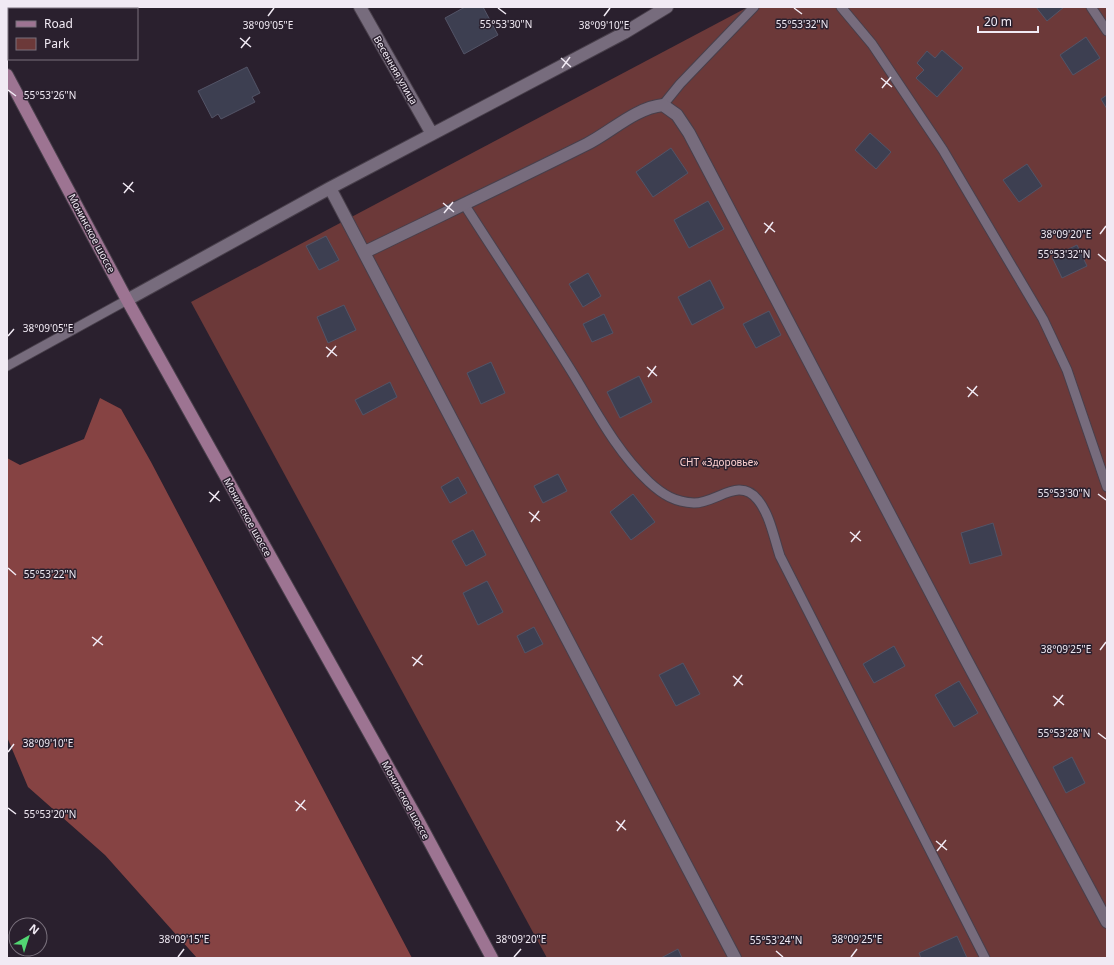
<svg xmlns="http://www.w3.org/2000/svg" width="1114" height="965" font-family="'Noto Sans',sans-serif">
<style>
.green{fill:#6c3939}
.forest{fill:#864343}
.building{fill:#3d3f51;stroke:#535467}
.lines{fill:none;stroke-linecap:round;stroke-linejoin:round}
.lane-casing{stroke:#483f4b;stroke-width:11}
.street-casing{stroke:#483f4b;stroke-width:14}
.secondary-casing{stroke:#483f4b;stroke-width:14}
.lane{stroke:#776c7d;stroke-width:9}
.street{stroke:#776c7d;stroke-width:12}
.secondary{stroke:#9d7492;stroke-width:12}
.ticks{fill:none;stroke:#f1eaf4;stroke-width:1.5}
.labels{text-anchor:middle;stroke-width:3;stroke-linejoin:round;paint-order:stroke}
.street-label{font-size:10px;fill:#f1eaf4;stroke:#2a202e}
.park-label{font-size:10px;fill:#fdd1d0;stroke:#2a202e}
.ticks-label{font-size:10px;text-anchor:middle;fill:#f1eaf4;stroke:#2a202e;stroke-width:3;stroke-linejoin:round;paint-order:stroke}
</style>
<rect width="100%" height="100%" fill="#2a202e"/>
<path class="green" d="M748,7L1107,8V958H547L191,302Z"/>
<path class="forest" d="M100,398L121,409L151,462L412,958H197L105,855L28,787L7,737V458L20,465L84,439Z"/>
<path class="building" d="M465,7H483L498,35L464,54L445,18Z
M1036,7H1064L1047,21Z
M1086,37L1100,58L1073,75L1060,55Z
M942,50L963,68L937,97L916,78L924,70L917,63L927,51L935,58Z
M247,67L260,93L252,97L255,102L221,119L218,114L212,118L198,91Z
M1107,95V109L1101,99Z
M870,133L891,152L876,169L855,150Z
M671,148L688,173L653,197L636,172Z
M1027,164L1042,186L1019,202L1003,180Z
M708,201L724,229L689,248L674,220Z
M326,236L339,260L319,270L306,246Z
M1077,245L1087,266L1062,278L1052,257Z
M588,273L601,296L583,307L569,284Z
M710,280L724,308L692,325L678,297Z
M344,305L356,330L328,343L317,317Z
M769,311L781,335L756,348L743,324Z
M604,314L613,333L592,342L583,324Z
M491,362L505,393L481,404L467,373Z
M639,376L652,402L620,418L607,392Z
M390,382L397,397L363,415L355,400Z
M558,474L567,491L543,503L534,486Z
M458,477L467,493L450,503L441,487Z
M633,494L655,522L631,540L610,512Z
M993,523L1002,555L970,564L961,533Z
M473,530L486,555L466,566L452,541Z
M487,581L503,612L478,625L463,593Z
M534,627L543,644L525,653L517,636Z
M894,646L905,666L874,683L863,664Z
M683,663L700,694L676,706L659,675Z
M959,681L978,713L954,727L935,695Z
M1072,757L1085,783L1066,793L1053,767Z
M957,936L967,958H921L919,953Z
M678,949L682,958H661Z"/>
<g class="lines">
<g class="lane-casing">
<path id="lane" d="M841,7L872,44L943,150L1043,319L1067,370L1107,487
M1091,7L1107,31
M663,105L680,84L754,7
M464,204C498,257 533,310 567,364C593,405 614,449 649,482C663,495 675,502 694,503C717,503 739,476 758,500C770,515 774,538 780,556L985,958
M7,366L127,300"/>
</g>
<g class="street-casing">
<path id="street" d="M360,7L432,134
M330,188L735,958
M365,252C439,216 513,181 587,144C611,132 635,108 663,105L677,115L689,133L963,654L1107,922
M127,300L330,188L624,33L667,7"/>
</g>
<g class="secondary-casing">
<path id="secondary" d="M7,75L127,300L419,822L492,958"/>
</g>
<use href="#lane" class="lane"/>
<use href="#street" class="street"/>
<use href="#secondary" class="secondary"/>
</g>
<path class="ticks" d="M498,8L506,14M794,8L802,14M268,16L274,8M604,16L610,8M240,38L251,47M241,48L250,37M561,58L571,67M562,68L570,57M881,78L892,87M882,88L891,77M8,90L16,96M123,183L134,192M124,193L133,182M443,203L454,212M444,213L453,202M764,223L775,232M765,233L773,222M1100,234L1106,226M1098,254L1106,261M8,336L14,329M326,347L337,356M327,357L336,346M647,367L657,376M648,377L656,366M967,387L978,396M968,397L977,386M209,492L220,501M1098,494L1106,500M210,502L219,491M529,512L540,521M531,522L539,511M850,532L861,541M851,542L860,531M8,568L16,575M92,637L103,645M93,646L102,636M1100,650L1106,642M412,657L423,665M413,666L422,655M733,676L743,685M734,686L742,675M1053,696L1064,705M1054,706L1063,695M1098,733L1106,739M8,752L14,744M295,801L306,810M8,808L16,814M296,811L305,800M616,821L626,830M617,831L625,820M936,841L947,850M937,851L946,840M776,951L783,957M178,957L184,949M514,957L521,949M851,957L857,949"/>
<g class="labels">
<g class="street-label">
<text transform="translate(396 70) rotate(60)" y="4">Весенняя улица</text>
<text transform="translate(92 233) rotate(62)" y="4">Монинское шоссе</text>
<text transform="translate(248 517) rotate(61)" y="4">Монинское шоссе</text>
<text transform="translate(406 800) rotate(61)" y="4">Монинское шоссе</text>
</g>
<g class="park-label">
<text x="719" y="466">СНТ «Здоровье»</text>
</g>
</g>
<g class="ticks-label">
<text x="506" y="28">55°53'30"N</text>
<text x="802" y="28">55°53'32"N</text>
<text x="268" y="29">38°09'05"E</text>
<text x="604" y="29">38°09'10"E</text>
<text x="50" y="99">55°53'26"N</text>
<text x="1066" y="238">38°09'20"E</text>
<text x="1064" y="258">55°53'32"N</text>
<text x="48" y="332">38°09'05"E</text>
<text x="1064" y="497">55°53'30"N</text>
<text x="50" y="578">55°53'22"N</text>
<text x="1066" y="653">38°09'25"E</text>
<text x="1064" y="737">55°53'28"N</text>
<text x="48" y="747">38°09'10"E</text>
<text x="50" y="818">55°53'20"N</text>
<text x="184" y="943">38°09'15"E</text>
<text x="521" y="943">38°09'20"E</text>
<text x="857" y="943">38°09'25"E</text>
<text x="776" y="944">55°53'24"N</text>
</g>
<rect width="1114" height="965" fill="none" stroke="#f1eaf4" stroke-width="16"/>
<rect x="8" y="8" width="130" height="52" fill="#2a202e" stroke="#7a717d"/>
<rect x="16" y="21" width="20" height="6" fill="#9d7492" stroke="#7a717d"/>
<text x="44" y="28" font-size="12" fill="#f1eaf4">Road</text>
<rect x="16" y="38" width="20" height="12" fill="#6c3939" stroke="#7a717d"/>
<text x="44" y="48" font-size="12" fill="#f1eaf4">Park</text>
<g transform="translate(28 937) rotate(39)"><circle r="19" fill="#2a202e" stroke="#7a717d"/>
<path d="M0-3L7 15L0 10L-7 15Z" fill="#52d673"/>
<text y="-6" font-size="11" font-weight="bold" text-anchor="middle" fill="#f1eaf4">N</text>
</g>
<path d="M978 26v6h60v-6" fill="none" stroke="#f1eaf4" stroke-width="2"/>
<text x="984" y="26" font-size="12" fill="#f1eaf4" stroke="#2a202e" stroke-width="3" paint-order="stroke">20 m</text>
</svg>
